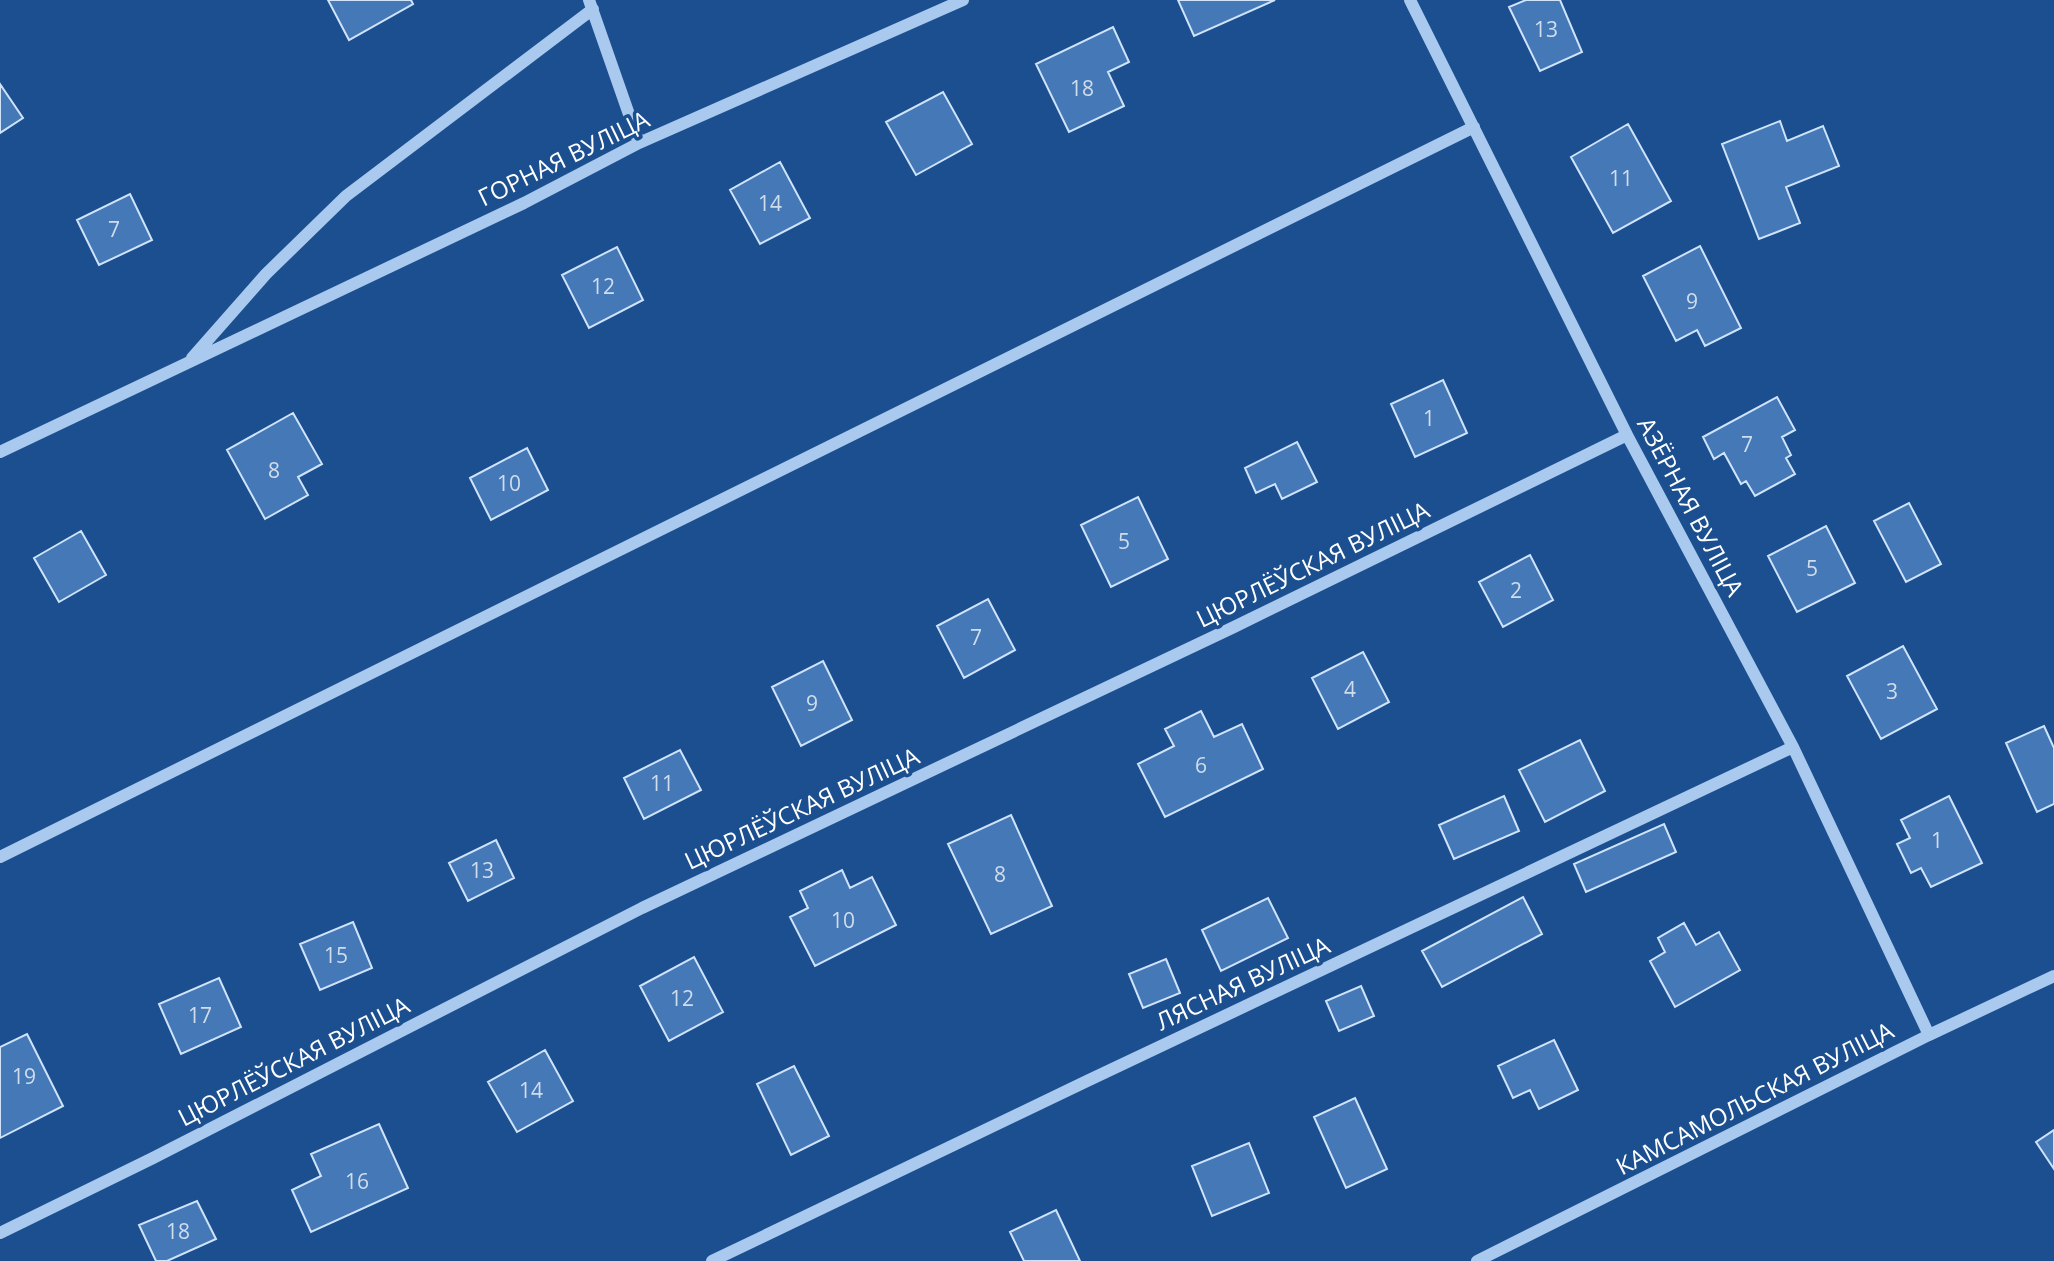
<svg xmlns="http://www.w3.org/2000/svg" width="2054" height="1261" font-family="'Open Sans',sans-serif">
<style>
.building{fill:#4478b7;stroke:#cfe3fa;stroke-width:2}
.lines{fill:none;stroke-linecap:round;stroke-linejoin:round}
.minor{stroke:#a9c9ee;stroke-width:12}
.labels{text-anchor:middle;stroke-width:7;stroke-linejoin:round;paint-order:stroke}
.number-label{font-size:21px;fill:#d0dded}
.street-label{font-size:24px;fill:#fff;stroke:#1b4f8f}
</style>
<rect width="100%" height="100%" fill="#1b4f8f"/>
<path class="building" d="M328,0H411L413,4L349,40Z
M1178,0H1275L1194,36Z
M1526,0H1560L1582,52L1540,71L1509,7Z
M1113,27L1129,62L1108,72L1124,106L1069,132L1036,64Z
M0,84L23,118L0,133Z
M943,92L972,144L916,175L886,122Z
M1780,121L1787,141L1823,126L1839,166L1786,187L1800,223L1759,239L1722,144Z
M1628,124L1671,201L1613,233L1571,157Z
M780,162L810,218L760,244L730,190Z
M130,194L152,240L99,265L77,220Z
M1700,246L1741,328L1705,346L1697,330L1676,341L1643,276Z
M617,247L643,300L589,328L562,275Z
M1443,380L1467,433L1415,457L1391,404Z
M1777,397L1795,430L1782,437L1791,455L1786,458L1795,474L1755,496L1746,481L1741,484L1724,453L1714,459L1703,437Z
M293,413L322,464L298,477L308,495L265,519L227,450Z
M1297,442L1317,482L1282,499L1275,484L1256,493L1245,468Z
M527,448L548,490L491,520L470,478Z
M1138,497L1168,559L1111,587L1081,525Z
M1909,503L1941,564L1906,582L1874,521Z
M1826,526L1855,583L1797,612L1768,556Z
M81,531L106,575L59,602L34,558Z
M1530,555L1553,600L1503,627L1479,582Z
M988,599L1015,650L964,678L937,626Z
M1903,646L1937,709L1881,739L1847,676Z
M1363,652L1389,702L1338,729L1312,678Z
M823,661L852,720L801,746L772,687Z
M1201,711L1214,737L1242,724L1263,769L1165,817L1138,764L1174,746L1165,729Z
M2044,726L2054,748V804L2037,812L2006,743Z
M1580,740L1605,791L1545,822L1519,770Z
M680,750L701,790L644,819L624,778Z
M1504,796L1519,831L1454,859L1439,825Z
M1949,796L1982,863L1931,887L1921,868L1911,873L1897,844L1910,838L1901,820Z
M1011,815L1052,906L991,934L948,844Z
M1664,824L1676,852L1586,892L1574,864Z
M496,840L514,878L468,901L449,863Z
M842,870L850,888L872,877L896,925L815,966L790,917L808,908L800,891Z
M1523,897L1542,934L1442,987L1422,951Z
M1268,898L1288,938L1221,971L1202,930Z
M353,922L372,968L320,990L300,944Z
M1684,923L1696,945L1719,932L1740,970L1675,1007L1650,961L1665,952L1658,938Z
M694,957L723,1012L669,1041L640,986Z
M1166,959L1180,993L1143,1008L1129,974Z
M219,978L241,1027L181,1054L159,1004Z
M1361,986L1374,1016L1339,1031L1326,1001Z
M27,1034L63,1106L0,1138V1047Z
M1554,1040L1578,1090L1539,1109L1530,1090L1513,1098L1498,1066Z
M545,1050L573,1101L517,1132L488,1082Z
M794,1066L829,1136L791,1155L757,1084Z
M1355,1098L1387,1169L1346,1188L1314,1117Z
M379,1124L408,1188L311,1232L292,1190L321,1176L311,1154Z
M2054,1130V1169L2036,1142Z
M1249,1143L1269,1193L1212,1216L1192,1166Z
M197,1201L216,1239L167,1261H156L139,1225Z
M1056,1210L1080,1261H1024L1010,1232Z"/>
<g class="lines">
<path class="minor" d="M589,0L639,143
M1410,0L1627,435L1793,747L1929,1035
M192,358L266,274L346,196L593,9
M0,452L524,203L639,143L963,0
M0,857L1474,127
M0,1233L153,1158L642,908L1234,627L1627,435
M712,1261L1087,1081L1793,747
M1477,1261L1929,1035L2054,976"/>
</g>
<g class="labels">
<g class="number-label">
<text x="1546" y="37">13</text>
<text x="1082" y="96">18</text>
<text x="1621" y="186">11</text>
<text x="770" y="211">14</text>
<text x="114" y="237">7</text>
<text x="603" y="294">12</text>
<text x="1692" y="309">9</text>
<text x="1429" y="426">1</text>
<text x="1747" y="452">7</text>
<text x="274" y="478">8</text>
<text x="509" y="491">10</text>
<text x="1124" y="549">5</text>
<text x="1812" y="576">5</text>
<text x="1516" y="598">2</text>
<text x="976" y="645">7</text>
<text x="1350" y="697">4</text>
<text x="1892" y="699">3</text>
<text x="812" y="711">9</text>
<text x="1201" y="773">6</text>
<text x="662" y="791">11</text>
<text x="1937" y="848">1</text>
<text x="482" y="878">13</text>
<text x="1000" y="882">8</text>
<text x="843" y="928">10</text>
<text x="336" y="963">15</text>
<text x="682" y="1006">12</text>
<text x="200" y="1023">17</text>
<text x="24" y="1084">19</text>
<text x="531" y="1098">14</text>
<text x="357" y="1189">16</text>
<text x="178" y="1239">18</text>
</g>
<g class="street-label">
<text transform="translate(564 159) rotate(-26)" y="8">ГОРНАЯ ВУЛІЦА</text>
<text transform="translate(1690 507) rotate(62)" y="8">АЗЁРНАЯ ВУЛІЦА</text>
<text transform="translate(1313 565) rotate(-26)" y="8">ЦЮРЛЁЎСКАЯ ВУЛІЦА</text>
<text transform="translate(802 809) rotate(-25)" y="8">ЦЮРЛЁЎСКАЯ ВУЛІЦА</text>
<text transform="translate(1243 984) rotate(-25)" y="8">ЛЯСНАЯ ВУЛІЦА</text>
<text transform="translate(294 1062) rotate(-27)" y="8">ЦЮРЛЁЎСКАЯ ВУЛІЦА</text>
<text transform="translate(1755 1099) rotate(-27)" y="8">КАМСАМОЛЬСКАЯ ВУЛІЦА</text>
</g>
</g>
</svg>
